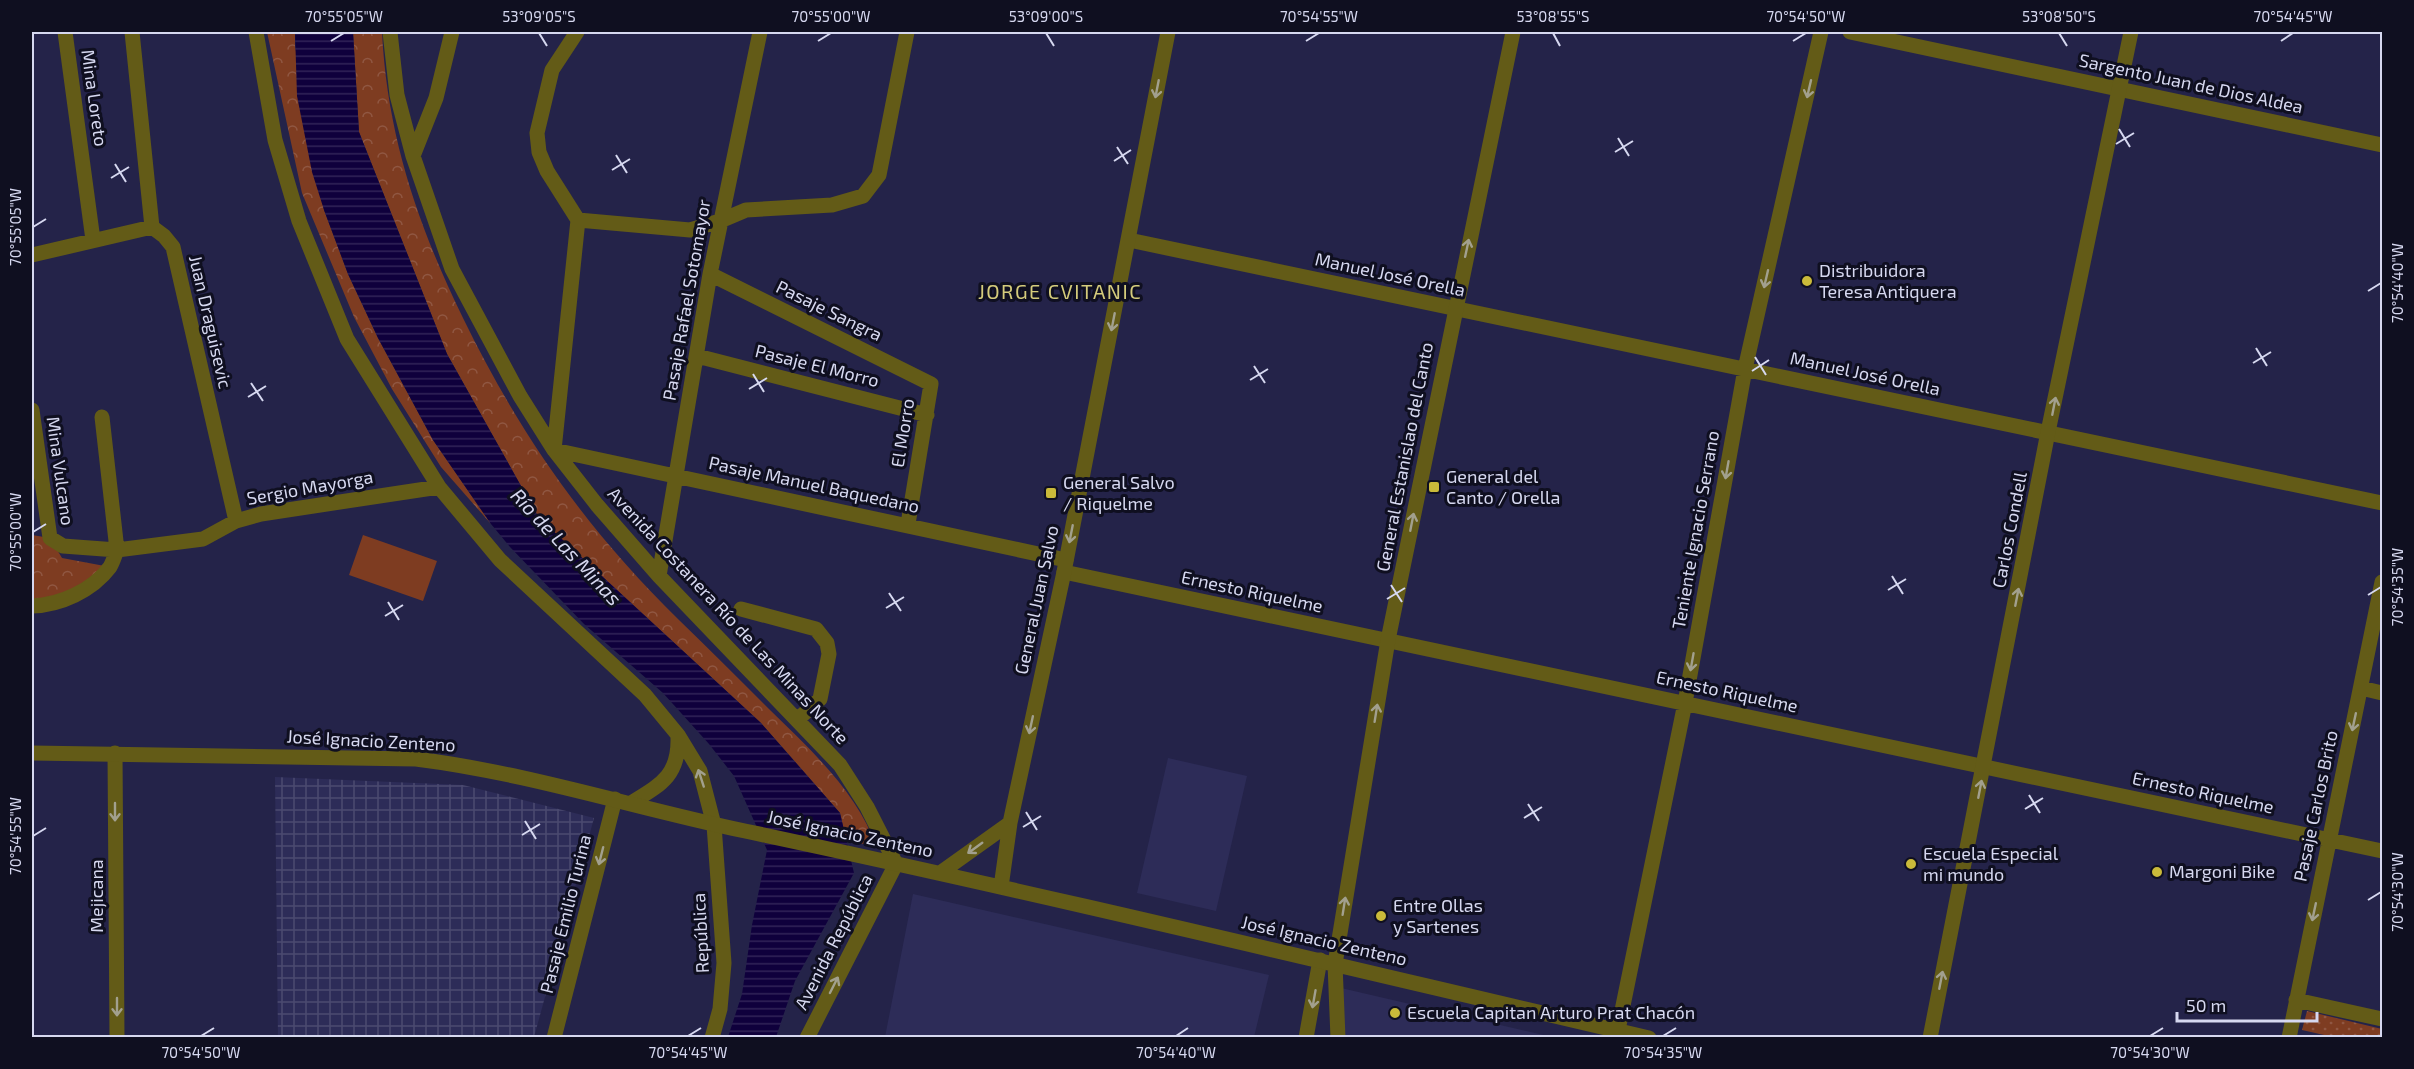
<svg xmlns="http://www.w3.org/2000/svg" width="2414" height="1069" font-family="'Exo 2',sans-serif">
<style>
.built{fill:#2d2c58}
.industrial{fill:url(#industrial-grid)}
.grass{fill:url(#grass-dots)}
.forest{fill:url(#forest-crowns)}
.pitch{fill:#7e3c21}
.water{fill:url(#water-rules)}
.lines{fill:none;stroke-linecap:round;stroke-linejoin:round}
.minor{stroke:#635b17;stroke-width:15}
.tertiary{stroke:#635b17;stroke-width:15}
.oneway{stroke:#a2a08e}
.ticks{fill:none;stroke:#d6d8f0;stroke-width:2}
.poi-dot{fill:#caba3a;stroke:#0f0f20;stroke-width:2}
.labels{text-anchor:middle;stroke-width:6;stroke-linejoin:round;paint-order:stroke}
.street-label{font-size:18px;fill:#d6d8f0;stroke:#0f0f20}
.poi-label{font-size:18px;fill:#d6d8f0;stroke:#0f0f20;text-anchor:start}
.neighbourhood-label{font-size:20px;letter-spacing:1.5px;fill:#d4cb7c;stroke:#0f0f20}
.water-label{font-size:20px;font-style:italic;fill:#d5d7ef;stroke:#0f0f20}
.neatline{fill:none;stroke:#d6d8f0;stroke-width:2}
.ticks-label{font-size:15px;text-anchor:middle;fill:#d6d8f0}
</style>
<defs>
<pattern id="industrial-grid" width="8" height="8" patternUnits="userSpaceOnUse" patternTransform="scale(1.5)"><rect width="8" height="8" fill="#2d2c58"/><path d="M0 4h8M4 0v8" fill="none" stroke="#4b4a70"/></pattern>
<pattern id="grass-dots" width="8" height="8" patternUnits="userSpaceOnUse" patternTransform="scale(1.5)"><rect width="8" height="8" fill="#7e3c21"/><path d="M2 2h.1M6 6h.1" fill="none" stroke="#905742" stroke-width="1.8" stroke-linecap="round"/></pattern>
<pattern id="forest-crowns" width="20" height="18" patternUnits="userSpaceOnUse" patternTransform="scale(1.5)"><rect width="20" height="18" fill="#7e3c21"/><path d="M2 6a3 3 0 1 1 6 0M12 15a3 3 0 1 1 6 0" fill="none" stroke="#905742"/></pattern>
<pattern id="water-rules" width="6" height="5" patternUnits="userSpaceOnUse" patternTransform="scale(1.5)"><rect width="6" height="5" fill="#0f003c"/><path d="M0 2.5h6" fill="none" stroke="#312458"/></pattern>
</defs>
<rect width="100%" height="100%" fill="#242349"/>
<path class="built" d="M1168,758L1247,776L1216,911L1137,893Z
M913,894L1269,975L1254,1037H885Z
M1341,988L1552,1037H1345Z"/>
<path class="industrial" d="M275,777L463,785L594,818L534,1037H278Z"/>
<path class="grass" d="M2307,1011L2382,1029V1037H2333L2302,1030Z"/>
<path class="forest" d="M267,32H295V46L324,210L348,274L378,338L433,440L491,524L441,467L392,389L354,317L302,193Z
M353,32H382C387,135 418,226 463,318C520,435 586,529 679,620C710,650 740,680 770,710C812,751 857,792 877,848L846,839L840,813L761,723L539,518L447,354L359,132Z
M32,535L50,538L62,558L110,567L87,588L32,605Z"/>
<path class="pitch" d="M363,535L437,561L423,601L349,575Z"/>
<path class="water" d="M295,32H353L359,132L447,354L539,518L761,723L840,813L854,873L795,981L776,1037H728L742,994L752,925L767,850L734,776L709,744L663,693L584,624L510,547L491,524L433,440L378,338L348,274L324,210L312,172L297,96Z"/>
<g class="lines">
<path class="minor" d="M65,32L93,240
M132,32L152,227
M256,32L275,140L299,221L347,339L439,487L500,560L645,695L678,735L700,771L714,825L724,963L720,1009L712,1038
M390,32L397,95L413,156L452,269L520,396L554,450L597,505L659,576L840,765L867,807L896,864L807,1038
M577,32L552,70L537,133L539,152L547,171L578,220L554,450L1066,560
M1850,32L2382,145
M413,156L436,98L452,32
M578,220L690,230L720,221L746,210L832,205L863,196L879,175L907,32
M152,227L164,236L173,247L236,521
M1129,240L2382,503
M32,255L152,227
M710,274L931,384L908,524
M697,356L927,415
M32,410L50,538L63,546L117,550L203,539L236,521L261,514L439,487
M1064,572L2382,851
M659,576L710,274L760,32
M32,606C60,605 92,591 110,567C113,562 115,555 117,550L102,417
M741,609L816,629L827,643L829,654L820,699L797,720
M2361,688L2382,693
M115,753L117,1038
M631,803C660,785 679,776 678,738
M2296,1000L2382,1019
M554,1038L615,799
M1306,1038L1320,960
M1618,1038V1030L1685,703L1745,369L1821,32
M2289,1038L2382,582"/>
<path class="tertiary" d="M32,753L416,759C528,773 635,808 745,831C1047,895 1348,968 1649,1038
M940,873L1010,823
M1001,887L1010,823L1064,572L1168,32
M1338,1038L1335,964L1388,640L1513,32
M1930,1038L2048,432L2131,32"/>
</g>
<defs><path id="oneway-shaft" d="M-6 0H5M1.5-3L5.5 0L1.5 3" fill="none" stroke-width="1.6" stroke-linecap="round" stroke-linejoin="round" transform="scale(1.5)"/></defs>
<g class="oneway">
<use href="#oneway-shaft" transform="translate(1157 89) rotate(101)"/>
<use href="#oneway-shaft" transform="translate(1809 89) rotate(103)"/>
<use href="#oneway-shaft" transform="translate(1467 248) rotate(-78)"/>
<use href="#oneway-shaft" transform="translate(1766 279) rotate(103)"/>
<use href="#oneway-shaft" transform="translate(1113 322) rotate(101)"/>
<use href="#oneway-shaft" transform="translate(2054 406) rotate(-79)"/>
<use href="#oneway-shaft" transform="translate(1727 470) rotate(100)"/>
<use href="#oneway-shaft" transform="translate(1412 522) rotate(-79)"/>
<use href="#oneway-shaft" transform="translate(1071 534) rotate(101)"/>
<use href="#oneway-shaft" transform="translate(2017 597) rotate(-79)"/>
<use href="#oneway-shaft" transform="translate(1692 662) rotate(100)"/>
<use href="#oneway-shaft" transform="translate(1376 713) rotate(-81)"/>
<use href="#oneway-shaft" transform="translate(2354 722) rotate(102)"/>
<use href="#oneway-shaft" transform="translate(1031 725) rotate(102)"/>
<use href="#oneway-shaft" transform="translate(701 778) rotate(-108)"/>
<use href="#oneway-shaft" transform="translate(1980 789) rotate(-79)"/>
<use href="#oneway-shaft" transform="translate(115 812) rotate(90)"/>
<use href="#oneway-shaft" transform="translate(975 848) rotate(144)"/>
<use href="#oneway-shaft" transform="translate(601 856) rotate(104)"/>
<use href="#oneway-shaft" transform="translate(1344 906) rotate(-81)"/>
<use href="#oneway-shaft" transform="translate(2314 912) rotate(102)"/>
<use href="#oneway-shaft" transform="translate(1941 980) rotate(-79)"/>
<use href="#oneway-shaft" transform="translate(834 985) rotate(-63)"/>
<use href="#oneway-shaft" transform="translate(1314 999) rotate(100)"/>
<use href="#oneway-shaft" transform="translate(117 1007) rotate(90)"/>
</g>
<path class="ticks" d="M539,33L547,46M1046,33L1054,46M1553,33L1560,46M2059,33L2067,46M331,41L344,33M818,41L831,33M1306,41L1319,33M1793,41L1806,33M2281,41L2293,33M2119,129L2130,147M1618,138L1629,156M2116,144L2134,133M1117,147L1128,164M1615,152L1633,141M616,155L627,173M1114,161L1131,150M115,164L126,182M612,170L630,159M111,178L129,167M33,227L46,219M2368,291L2381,283M2256,348L2267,366M1755,357L1766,375M2253,363L2271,352M1254,366L1265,383M1752,371L1769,360M753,374L764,392M1250,380L1268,369M251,383L263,401M749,389L767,378M248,397L266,386M33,532L46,524M1892,576L1903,594M1391,585L1402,602M1888,590L1906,579M889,593L901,611M2368,595L2381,587M1387,599L1405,588M388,602L399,620M886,608L904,597M385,616L403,605M2029,795L2040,813M1528,804L1539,821M2025,809L2043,798M1026,812L1037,830M1524,818L1542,807M525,821L536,839M1023,827L1041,816M522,835L540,824M33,836L46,828M2368,900L2381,892M201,1036L214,1028M688,1036L701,1028M1176,1036L1188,1028M1663,1036L1676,1028M2150,1036L2163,1028"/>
<g class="poi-dot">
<circle cx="1807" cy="281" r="6"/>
<rect x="1428" y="481" width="12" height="12" rx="3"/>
<rect x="1045" y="487" width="12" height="12" rx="3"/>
<circle cx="1911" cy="864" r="6"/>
<circle cx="2157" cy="872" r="6"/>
<circle cx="1381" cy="916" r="6"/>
<circle cx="1395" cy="1013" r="6"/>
</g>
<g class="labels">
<g class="street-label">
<text transform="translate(2191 84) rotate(12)" y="6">Sargento Juan de Dios Aldea</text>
<text transform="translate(94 98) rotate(82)" y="6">Mina Loreto</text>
<text transform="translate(1390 275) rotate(12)" y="6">Manuel José Orella</text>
<text transform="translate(687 300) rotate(-80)" y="6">Pasaje Rafael Sotomayor</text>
<text transform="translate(829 311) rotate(26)" y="6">Pasaje Sangra</text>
<text transform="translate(210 322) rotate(77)" y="6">Juan Draguisevic</text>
<text transform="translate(817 366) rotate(14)" y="6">Pasaje El Morro</text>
<text transform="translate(1865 374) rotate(12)" y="6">Manuel José Orella</text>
<text transform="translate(903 433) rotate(-81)" y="6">El Morro</text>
<text transform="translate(1405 457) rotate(-79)" y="6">General Estanislao del Canto</text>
<text transform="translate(60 471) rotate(82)" y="6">Mina Vulcano</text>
<text transform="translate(814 485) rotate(12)" y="6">Pasaje Manuel Baquedano</text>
<text transform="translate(310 488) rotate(-10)" y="6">Sergio Mayorga</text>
<text transform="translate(1696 530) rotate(-80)" y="6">Teniente Ignacio Serrano</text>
<text transform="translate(2010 530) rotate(-79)" y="6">Carlos Condell</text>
<text transform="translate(1252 592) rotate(12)" y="6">Ernesto Riquelme</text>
<text transform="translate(1037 600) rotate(-78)" y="6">General Juan Salvo</text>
<text transform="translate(728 616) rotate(47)" y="6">Avenida Costanera Río de Las Minas Norte</text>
<text transform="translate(1727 692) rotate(12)" y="6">Ernesto Riquelme</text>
<text transform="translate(371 741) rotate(3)" y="6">José Ignacio Zenteno</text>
<text transform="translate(2203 793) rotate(12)" y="6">Ernesto Riquelme</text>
<text transform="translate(2316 806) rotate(-78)" y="6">Pasaje Carlos Brito</text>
<text transform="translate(850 834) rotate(12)" y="6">José Ignacio Zenteno</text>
<text transform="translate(97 896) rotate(-90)" y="6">Mejicana</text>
<text transform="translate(566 914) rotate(-76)" y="6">Pasaje Emilio Turina</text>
<text transform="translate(701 933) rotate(-93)" y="6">República</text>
<text transform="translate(1324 941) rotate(13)" y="6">José Ignacio Zenteno</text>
<text transform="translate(834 942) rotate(-63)" y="6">Avenida República</text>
</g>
<g class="poi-label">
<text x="1819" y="277">Distribuidora<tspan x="1819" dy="21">Teresa Antiquera</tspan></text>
<text x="1446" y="483">General del<tspan x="1446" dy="21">Canto / Orella</tspan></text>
<text x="1063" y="489">General Salvo<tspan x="1063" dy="21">/ Riquelme</tspan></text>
<text x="1923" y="860">Escuela Especial<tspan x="1923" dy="21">mi mundo</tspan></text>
<text x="2169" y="878">Margoni Bike</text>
<text x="1393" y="912">Entre Ollas<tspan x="1393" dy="21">y Sartenes</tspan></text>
<text x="1407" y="1019">Escuela Capitan Arturo Prat Chacón</text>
</g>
<g class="neighbourhood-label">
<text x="1060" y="299">JORGE CVITANIC</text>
</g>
<g class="water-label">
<text transform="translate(566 547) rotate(47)" y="7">Río de Las Minas</text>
</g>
</g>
<rect width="2414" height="1069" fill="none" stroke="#0f0f20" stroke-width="66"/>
<path d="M2177 1012v9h140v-9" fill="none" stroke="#d6d8f0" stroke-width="3"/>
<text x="2186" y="1012" font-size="18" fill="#d6d8f0" stroke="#0f0f20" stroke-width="4.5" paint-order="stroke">50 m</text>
<rect x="33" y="33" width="2348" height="1003" class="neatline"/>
<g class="ticks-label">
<text x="344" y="22">70°55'05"W</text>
<text x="539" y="22">53°09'05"S</text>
<text x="831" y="22">70°55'00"W</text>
<text x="1046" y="22">53°09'00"S</text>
<text x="1319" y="22">70°54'55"W</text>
<text x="1553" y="22">53°08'55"S</text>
<text x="1806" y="22">70°54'50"W</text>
<text x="2059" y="22">53°08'50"S</text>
<text x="2293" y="22">70°54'45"W</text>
<text transform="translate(16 227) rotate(-90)" y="5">70°55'05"W</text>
<text transform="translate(2398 283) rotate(-90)" y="5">70°54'40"W</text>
<text transform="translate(16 532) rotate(-90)" y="5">70°55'00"W</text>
<text transform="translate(2398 587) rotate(-90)" y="5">70°54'35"W</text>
<text transform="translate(16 836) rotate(-90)" y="5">70°54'55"W</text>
<text transform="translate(2398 892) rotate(-90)" y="5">70°54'30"W</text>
<text x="201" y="1058">70°54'50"W</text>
<text x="688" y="1058">70°54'45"W</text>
<text x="1176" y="1058">70°54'40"W</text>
<text x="1663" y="1058">70°54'35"W</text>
<text x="2150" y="1058">70°54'30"W</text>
</g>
</svg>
